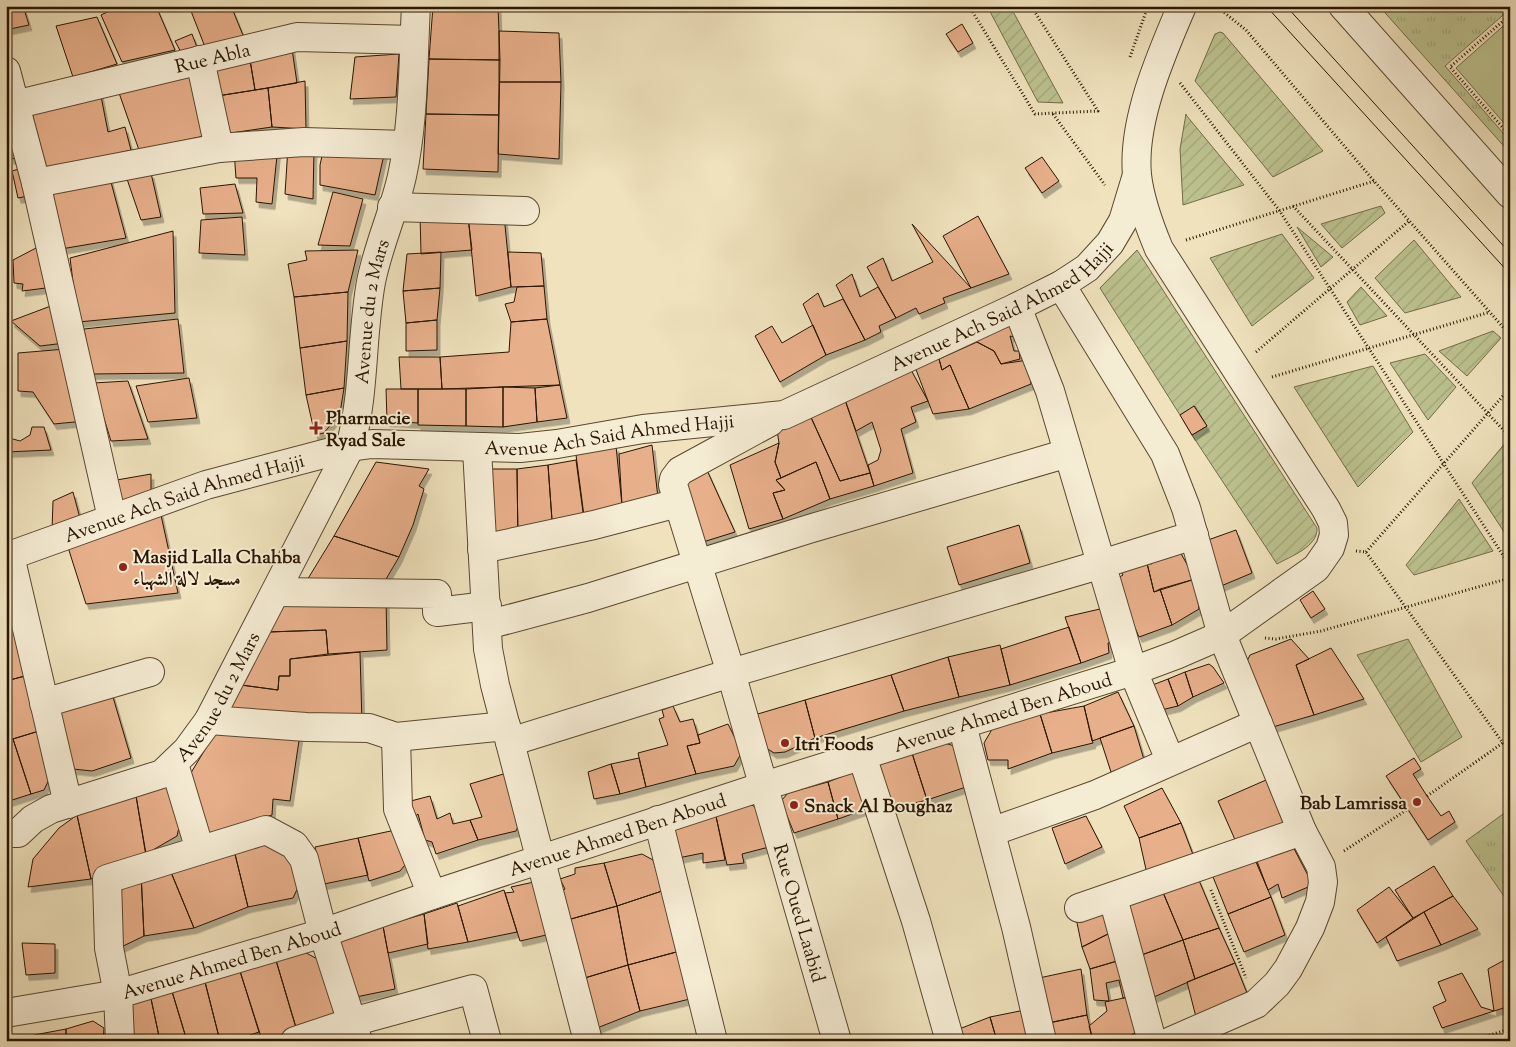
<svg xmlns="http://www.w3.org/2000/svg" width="1516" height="1047" font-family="'Sorts Mill Goudy',Amiri,serif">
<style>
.grass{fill:url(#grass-tufts);stroke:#726c48}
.garden{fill:url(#garden-furrows);stroke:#726c48}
.pitch{fill:#bcc28f;stroke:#726c48}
.building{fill:#e7af8a;stroke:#291500;filter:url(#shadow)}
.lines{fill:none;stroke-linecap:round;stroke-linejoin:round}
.minor-casing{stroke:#5a482f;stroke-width:30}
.path{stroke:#291500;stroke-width:3;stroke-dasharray:1 2.5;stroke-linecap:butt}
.minor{stroke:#f5ecd4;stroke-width:28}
.tram{stroke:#291500;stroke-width:1}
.poi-dot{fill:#8f2418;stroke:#f5ecd4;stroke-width:2}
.labels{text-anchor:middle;stroke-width:4;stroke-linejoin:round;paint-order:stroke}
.street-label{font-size:19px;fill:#291500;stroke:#f5ecd4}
.poi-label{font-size:19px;font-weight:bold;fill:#291500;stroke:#f5ecd4;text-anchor:start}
</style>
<defs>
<pattern id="grass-tufts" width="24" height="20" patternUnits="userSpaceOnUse" patternTransform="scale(1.25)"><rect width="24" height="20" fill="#bcc28f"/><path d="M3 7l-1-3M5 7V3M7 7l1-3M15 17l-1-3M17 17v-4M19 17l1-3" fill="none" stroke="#a2a67a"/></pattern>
<pattern id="garden-furrows" width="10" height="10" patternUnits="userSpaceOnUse" patternTransform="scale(1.25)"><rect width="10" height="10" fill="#bcc28f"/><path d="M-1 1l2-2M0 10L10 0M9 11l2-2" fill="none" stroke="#a2a67a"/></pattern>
<filter id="shadow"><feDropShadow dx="3" dy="5.5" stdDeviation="0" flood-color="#0004"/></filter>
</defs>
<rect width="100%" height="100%" fill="#efe2bd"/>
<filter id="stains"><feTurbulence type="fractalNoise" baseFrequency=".004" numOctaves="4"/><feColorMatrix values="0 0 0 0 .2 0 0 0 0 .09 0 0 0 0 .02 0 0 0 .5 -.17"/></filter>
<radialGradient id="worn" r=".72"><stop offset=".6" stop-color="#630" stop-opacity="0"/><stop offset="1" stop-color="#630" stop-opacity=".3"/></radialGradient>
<path class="grass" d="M1379,6H1510V9L1445,66L1510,141V153Z
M1510,809V905L1466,841Z"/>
<path class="garden" d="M987,6H1010L1063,103L1038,102Z
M1220,32L1223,33L1323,151L1273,177L1195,81L1215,34Z
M1186,114V115L1244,185L1183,205L1180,149Z
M1381,206L1385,213L1342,248L1321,224Z
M1297,227L1333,257L1321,267Z
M1282,234L1314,278L1252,326L1210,258Z
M1414,240L1461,297L1405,313L1375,278Z
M1137,250L1317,528C1318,547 1291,556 1277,564L1192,435L1207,426L1195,406L1180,415L1100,288Z
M1361,287L1387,316L1360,325L1347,302Z
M1493,331L1501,338L1467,376L1439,351Z
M1425,354L1456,387L1428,420L1390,363Z
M1373,366L1413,432L1358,487L1294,387Z
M1506,442L1510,446V541L1472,483Z
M1459,499L1493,551L1414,575L1406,565Z
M1408,639L1462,737L1421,762L1357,655Z"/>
<path class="pitch" d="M1510,20V130L1456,68Z"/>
<path class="building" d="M6,6H23L29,25L10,29Z
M120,6H156L175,50L122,62L101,15Z
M189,6H231L245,40L207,52Z
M433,6H498L500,60L429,59Z
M97,17L117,64L73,77L56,26Z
M962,24L973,43L958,52L946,34Z
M499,31L559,33L561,82H499Z
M192,34L198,50L183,56L175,41Z
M291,42L297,83L255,90L249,54Z
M249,54L255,90L211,97L206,67Z
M399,54L396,97L350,99L355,57Z
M429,59L500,60L499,115L426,114Z
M198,69L209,135L139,150L118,90Z
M305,81L306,129L272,127L268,88Z
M499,82H561L559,159L498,154Z
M268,88L272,127L224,134L211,97Z
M100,91L108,132L125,127L131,150L38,173L24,112Z
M6,104L21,157L11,159L6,135Z
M426,114L499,115L498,172L423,169Z
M278,146L272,204L256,202L257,178H236L234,151Z
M288,147L314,149L313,199L285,194Z
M324,147L385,150L375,195L320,185V165Z
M1042,157L1059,181L1042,193L1025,168Z
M26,167L33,195L18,198L12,171Z
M108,171L126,238L61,249L47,185Z
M151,173L161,217L141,220L127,179Z
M235,184L243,213L203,214L200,188Z
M333,192L363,199L350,246L318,245Z
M420,215L468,216L472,250L421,254Z
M504,215L511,287L476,296L468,216Z
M978,216L1009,274L971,288L943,236Z
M242,217L245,255L199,253L201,220Z
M912,224L971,288L943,298L945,303L919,314L916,308L896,318L867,267L883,258L892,281L933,262Z
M173,231L175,313L78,322L70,258Z
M38,247L54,287L22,291L23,284L14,283L13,260Z
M358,250L348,292L294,297L288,264L307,260L305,251Z
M441,252L440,288L403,291L407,254Z
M508,252L541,253L544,286L511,287Z
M852,274L860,297L878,287L896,318L879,326L881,332L865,340L836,285Z
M544,286L547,319L511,322L505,304L514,302L517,287Z
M440,288L437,320L406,323L403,291Z
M348,292L347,341L300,348L294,297Z
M818,293L824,307L843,299L865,340L826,355L803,304Z
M56,304L65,343L40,346L11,321Z
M1010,318L1014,337L1010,336L1014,351H1019L1020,359L1001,364L994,351L977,342L976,333Z
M178,319L184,373L92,374L84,329Z
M547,319L560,385L442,389L440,357L509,352L511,322Z
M437,320V350L406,351V323Z
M813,325L826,355L780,382L755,336L772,326L782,343Z
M347,341L344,388L306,395L300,348Z
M977,342L994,351L1001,364L1028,360L1031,384L969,409L950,365L942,370L939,359Z
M66,349L85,421L54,424L33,392L18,391V353Z
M399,357H440L442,389H401Z
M939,359L942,370L950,365L969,409L933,414L915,367Z
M910,368L928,401L911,407L916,422L901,429L913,473L874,486L868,465L878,460L881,450L872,422L856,431L844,397Z
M189,378L197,418L148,422L136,386Z
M128,381L148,439L111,441L93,383Z
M560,385L567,418L537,422L535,388Z
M503,387V427L466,426V389Z
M503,387L535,388L537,422L503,427Z
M344,388L340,413L324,433L315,435L306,395Z
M386,389H418V423L387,421Z
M418,389H466V426L418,425Z
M844,397L870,473L840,481L809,413Z
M1194,406L1207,426L1192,435L1180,415Z
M809,413L840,481L870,473L874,486L830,499L816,462L781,478L775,462L779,443L777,430Z
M32,427H44L51,450L6,452V437L20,441L30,435Z
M779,443L775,462L781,478L776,480L785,490L773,493L783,519L749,529L730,465Z
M652,445L658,498L622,505L619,454Z
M616,446L622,505L584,516L576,455Z
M576,460L585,527L553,534L548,465Z
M376,462L429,469L419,486L424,489L413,525L399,557L334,536Z
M816,462L830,499L783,519L773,493L785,490L776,480Z
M548,465L553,534L518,541L517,469Z
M706,468L735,532L703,542L681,481Z
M484,469H517L518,541L489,547Z
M151,474V494L115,504L111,481Z
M73,492L81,522L52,530L53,501Z
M159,506L178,593L86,604L66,541Z
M1019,525L1030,563L959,585L947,547Z
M1236,530L1252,573L1221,586L1208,540Z
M334,536L399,557L379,591L301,590Z
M1178,548L1195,579L1154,592L1147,563L1152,564L1150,554Z
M1145,555L1154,592L1160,589L1172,625L1139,637L1118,588V578L1123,575L1119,567Z
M1195,579L1199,609L1172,625L1160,589Z
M1313,591L1325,609L1311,618L1300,600Z
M283,597H386L387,650L328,654L326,630L268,632Z
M6,605L11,621L6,622Z
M1100,609L1113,641L1108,643L1109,653L1081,663L1065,617Z
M11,621L25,676L6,681V622Z
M1069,627L1081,663L1010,685L1001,649Z
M326,630L328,654L290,659V676H279L278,690L241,685L268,632Z
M1291,639L1309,659L1296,665L1314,715L1266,729L1245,665L1250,655Z
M1000,645L1010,685L959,697L948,657Z
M1331,648L1364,699L1314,715L1296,665Z
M360,652L362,724L224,718L241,685L278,690L279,676H290V659Z
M948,657L959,697L904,711L891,675Z
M1209,664L1213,667L1224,683L1193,697L1185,672Z
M1185,672L1193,697L1178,706L1168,679Z
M891,675L904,711L815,738L805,700Z
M25,676L39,731L6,741V681Z
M1168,679L1178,706L1157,711L1150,686Z
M110,687L131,758L92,771L73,769L55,703Z
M1118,692L1134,726L1092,741L1084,706Z
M805,700L815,738L785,752L774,753L763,746L751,716Z
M673,706L680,722L693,719L700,743L687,746L696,774L646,787L638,753L668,745L659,719L664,717L662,710Z
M1084,706L1093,743L1052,753L1040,714Z
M1040,714L1052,753L1008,769V760H988L984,743L994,726Z
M728,724L742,752L734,766L696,774L687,746L700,743L698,735Z
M220,725L300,734L290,801L273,799L272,815L209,836L189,776Z
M1134,726L1145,763L1111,772L1100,738Z
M39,731L52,773L44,790L31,794L13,739Z
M13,739L31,794L6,802V764L10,763L6,754V741Z
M945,743L960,748L972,785L927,800L912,753Z
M912,753L927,800L883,811L869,766Z
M639,758L646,787L620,794L611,764Z
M1414,758L1421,769L1413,774L1427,796L1441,816L1449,811L1455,822L1428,840L1386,776Z
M611,764L620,794L594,799L588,772Z
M863,768L875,806L838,819L828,782Z
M510,772L522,817L516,831L478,840L470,820L482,817L470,784Z
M172,776L180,823L177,836L146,854L135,790Z
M1266,780L1284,825L1236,842L1218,801Z
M828,782L838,819L794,833L781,801L788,793Z
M1162,788L1181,823L1139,838L1124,806Z
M135,790L147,862L91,879L77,815Z
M430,796L437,819L450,813L453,824L470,820L478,840L436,854L432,842L425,840L418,814L412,819L407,802Z
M752,805L760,811L769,847L742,854L744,863L727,865L715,812Z
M77,815L91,879L28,887L33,859L59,828Z
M716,816L725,860L703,863V853L673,859L669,836L679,825Z
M1086,816L1102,847L1065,864L1052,828Z
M1181,823L1194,857L1147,874L1139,838Z
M400,829L409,860L400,871L369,881L358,838Z
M266,836L287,847L302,879L293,898L248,907L233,846Z
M358,838L368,875L324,884L315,847Z
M1291,843L1313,885L1282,898L1278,884L1268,890L1255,856Z
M233,846L248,907L194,928L168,865Z
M642,854L653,860L662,891L617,906L604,863Z
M1253,855L1271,897L1228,914L1211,872Z
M604,863L617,906L564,921L561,892L565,889L560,879L575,874V868Z
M168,865L194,928L144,936L141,873Z
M1434,866L1453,896L1413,918L1395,890Z
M141,873L144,936L117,949L114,881Z
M1198,878L1219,928L1183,940L1162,890Z
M534,882L555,933L520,941L505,893L514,892L511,887Z
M1389,887L1413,918L1377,943L1357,910Z
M504,890L517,932L468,942L458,906Z
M1162,890L1183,940L1136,957L1120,905Z
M662,891L680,951L628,965L617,906Z
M1453,896L1478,929L1441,945L1424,912Z
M1271,897L1285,935L1244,952L1228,914Z
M457,903L468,942L428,949L424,914Z
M1109,905L1118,929L1082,947L1076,918Z
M617,906L628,965L578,980L564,921Z
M1424,912L1441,945L1397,961L1386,937Z
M424,914L428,944L388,953L383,926Z
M383,926L395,989L356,997L339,938Z
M1219,928L1235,963L1195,979L1183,940Z
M1118,929L1124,959L1090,969L1082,947Z
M1183,940L1195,979L1147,1000L1136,957Z
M22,943L55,944V973L26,975Z
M299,949L321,961L337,1014L297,1031L275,957Z
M680,951L694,998L640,1011L628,965Z
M275,957L297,1031L262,1040L239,968Z
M1510,957V1006L1494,1011L1488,969Z
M1124,959L1133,996L1123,998L1119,980L1106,983L1109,1001L1094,1000L1090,969Z
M1235,963L1249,998L1196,1017L1187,982Z
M628,965L640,1011L592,1030L578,980Z
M239,968L259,1032L232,1041H220L204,978Z
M1081,969L1087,1015L1049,1023L1039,978Z
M1462,973L1481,1007L1494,1011L1442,1028L1433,1007L1446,1001L1438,982Z
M204,978L220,1041H187L171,988Z
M171,988L187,1041H160L150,994Z
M150,994L160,1041H125L132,1000Z
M1133,996L1144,1028L1120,1041H1093L1089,1026L1107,1011L1105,1002Z
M1030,1009L1035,1041H997L990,1017Z
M1087,1015L1093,1041H1048L1043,1024Z
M990,1017L997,1041H956L954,1031Z
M93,1021L104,1028L103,1041H66V1029Z
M66,1029V1041H30L34,1035Z"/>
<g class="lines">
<g class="minor-casing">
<g id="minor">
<path d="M1343,6L1510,194"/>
<path d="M200,60L219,148"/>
<path d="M6,71L36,183L112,518"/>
<path id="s1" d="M14,105L297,37L414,40"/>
<path d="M36,183L219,148L304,142L407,145"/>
<path d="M392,207L525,211"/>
<path d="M1061,285L1165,454L1186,508L1222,635L1302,831L1321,867L1323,882L1320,902L1310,928L1288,969L1277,984L1256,1004L1171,1041"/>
<path d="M1017,307L1050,391L1133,671L1170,760"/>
<path id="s2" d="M770,422L680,471L674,479L673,485L731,673L837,1041"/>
<path d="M477,449L488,649L495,685L588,1041"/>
<path d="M482,549L594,525L678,503"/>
<path d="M10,556L68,804"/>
<path id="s3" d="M6,557L206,485L350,447L372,444L520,448L557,444L643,429L784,415L1017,307L1061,285L1087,268L1110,243L1123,221L1136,178"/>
<path d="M276,592L437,594V612L487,606"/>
<path d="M487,625L588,598L809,529L1068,453"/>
<path d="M44,703L150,672"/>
<path d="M209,720L306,727L369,728L396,737L506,726"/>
<path d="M962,725L1016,927L1042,1041"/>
<path d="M396,737L398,809L432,895"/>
<path d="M510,742L731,673L1102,564L1194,535"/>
<path d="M862,756L916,921L950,1041"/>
<path d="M174,764L200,850"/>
<path d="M658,820L713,1041"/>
<path d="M991,832L1095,795L1258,723"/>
<path id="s4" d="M6,833H18L33,819L51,809L162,774L187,750L209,720L350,447C365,394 361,337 371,282C378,246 394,212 402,176C414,121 413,62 416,6"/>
<path d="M1113,898L1152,1041"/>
<path d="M1079,908L1302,831"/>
<path id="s5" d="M6,1013L118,994L323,933L432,895L764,786L1133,671L1176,655L1222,635L1316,568L1330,548L1334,535L1333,523L1326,509L1159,249C1149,225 1140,201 1137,175C1132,121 1161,55 1182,6"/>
<path d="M120,1041L118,994L109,948L107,879L266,830L294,845L304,859L323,933L358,1041"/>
<path d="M295,1041L352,1022L473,989L487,1041"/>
</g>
</g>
<path class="path" d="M969,6L1035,114L1098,111L1031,6
M1216,6L1246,30L1374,181L1510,335
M1510,15L1450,67L1510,136
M1130,57L1148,6
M1180,83L1279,210L1510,566
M1053,114L1105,185
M1293,206L1510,437
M1186,240L1374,181
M1256,352L1409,221
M1272,377L1490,312
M1356,551L1366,552L1510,753
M1366,552L1510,388
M1265,638L1276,639L1321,631L1510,578
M1427,796L1510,738
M1344,851L1408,809
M1211,890L1246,978
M1469,1041L1510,1029"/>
<use href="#minor" class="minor"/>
<path class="tram" d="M1266,6L1510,274
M1286,6L1510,253"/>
</g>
<g class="poi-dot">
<path d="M313.5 420.5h5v5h5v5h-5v5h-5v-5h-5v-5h5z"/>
<circle cx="123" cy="567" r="5"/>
<circle cx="785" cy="743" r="5"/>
<circle cx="1417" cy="802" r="5"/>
<circle cx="794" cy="805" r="5"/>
</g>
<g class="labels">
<g class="street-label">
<text dy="7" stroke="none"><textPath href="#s1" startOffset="204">Rue Abla</textPath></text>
<text dy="7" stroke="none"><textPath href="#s3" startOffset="1042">Avenue Ach Said Ahmed Hajji</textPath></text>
<text dy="7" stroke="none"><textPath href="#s4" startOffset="686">Avenue du 2 Mars</textPath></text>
<text dy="7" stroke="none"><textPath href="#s3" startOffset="622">Avenue Ach Said Ahmed Hajji</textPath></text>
<text dy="7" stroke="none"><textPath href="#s3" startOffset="188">Avenue Ach Said Ahmed Hajji</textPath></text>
<text dy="7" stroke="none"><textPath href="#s4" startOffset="266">Avenue du 2 Mars</textPath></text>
<text dy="7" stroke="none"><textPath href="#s5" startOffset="1042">Avenue Ahmed Ben Aboud</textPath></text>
<text dy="7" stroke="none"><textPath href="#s5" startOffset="638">Avenue Ahmed Ben Aboud</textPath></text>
<text dy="7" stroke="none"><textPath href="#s2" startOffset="565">Rue Oued Laabid</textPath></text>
<text dy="7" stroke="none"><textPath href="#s5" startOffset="232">Avenue Ahmed Ben Aboud</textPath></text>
</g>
<g class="poi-label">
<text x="326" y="424">Pharmacie<tspan x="326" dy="22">Ryad Sale</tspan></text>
<text x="133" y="563">Masjid Lalla Chahba<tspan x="133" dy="22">مسجد لالة الشهباء</tspan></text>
<text x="795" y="750">Itri Foods</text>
<text x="1407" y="809" text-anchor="end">Bab Lamrissa</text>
<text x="804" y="812">Snack Al Boughaz</text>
</g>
</g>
<rect width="1516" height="1047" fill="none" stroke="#efe2bd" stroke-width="25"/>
<rect x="8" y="8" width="1501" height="1032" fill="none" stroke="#291500" stroke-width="2.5"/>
<rect x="12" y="12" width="1491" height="1022" fill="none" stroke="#291500"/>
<rect width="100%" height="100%" filter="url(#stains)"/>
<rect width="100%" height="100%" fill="url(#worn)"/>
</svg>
